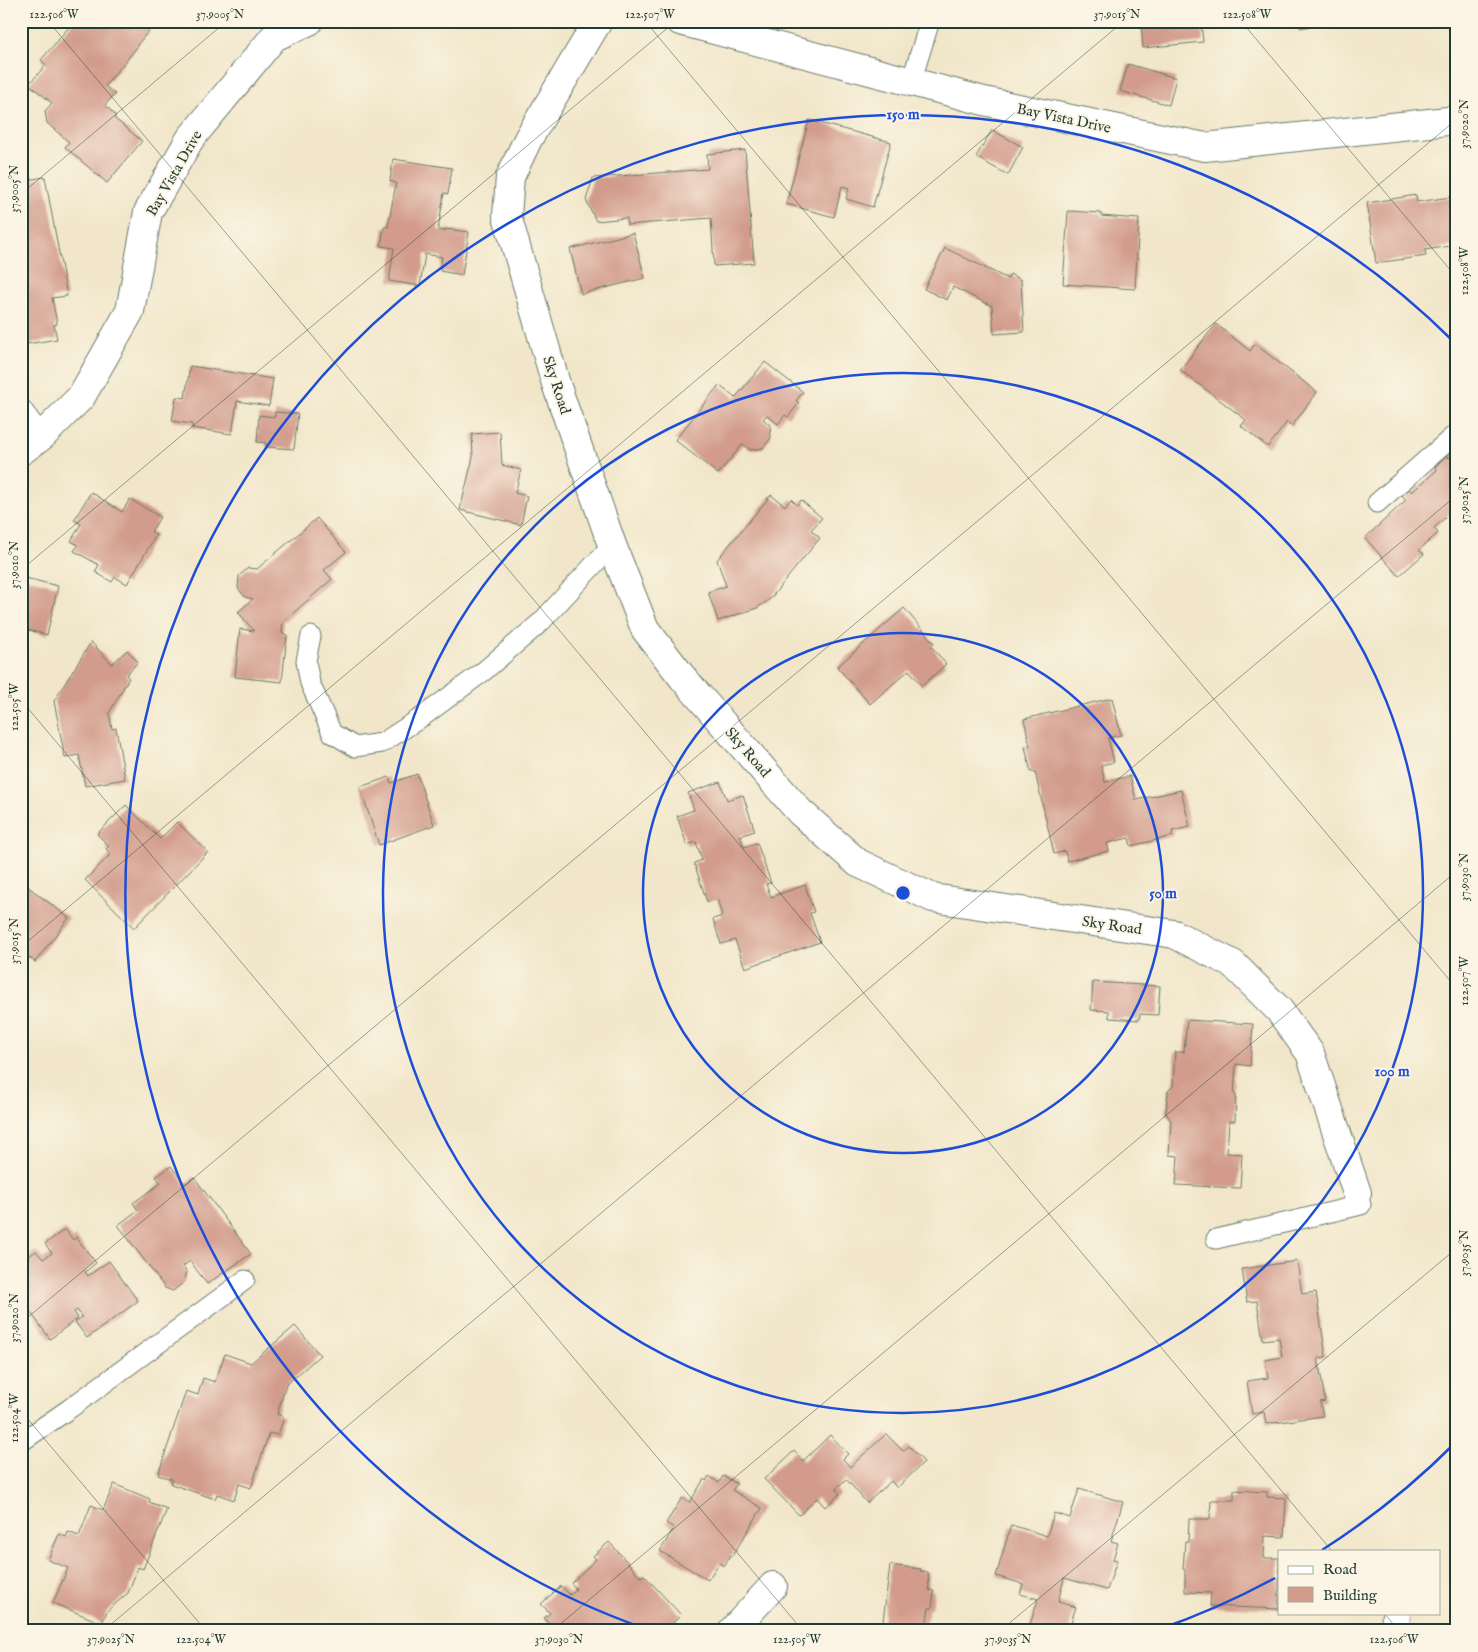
<svg xmlns="http://www.w3.org/2000/svg" width="1478" height="1652" font-family="'IM FELL English',serif">
<style>
.building{fill:#d29b8b}
.lines{fill:none;stroke-linecap:round;stroke-linejoin:round}
.service-casing{stroke:#687868;stroke-width:21}
.minor-casing{stroke:#687868;stroke-width:30}
.service{stroke:#fff;stroke-width:19}
.minor{stroke:#fff;stroke-width:28}
.ticks{fill:none;stroke:#1f3d34;stroke-width:1;stroke-opacity:0.45}
.ring{fill:none;stroke:#1d4ed8;stroke-width:2.5}
.labels{text-anchor:middle;stroke-width:4;stroke-linejoin:round;paint-order:stroke}
.street-label{font-size:15px;fill:#1f3d34;stroke:#fcf5e5}
.centre{fill:#1d4ed8;stroke:#fcf5e5;stroke-width:2.5}
.ring-label{font-size:15px;text-anchor:middle;font-weight:bold;fill:#1d4ed8;stroke:#fcf5e5;stroke-width:4;stroke-linejoin:round;paint-order:stroke}
.neatline{fill:none;stroke:#1f3d34;stroke-width:2}
.ticks-label{font-size:12px;text-anchor:middle;fill:#1f3d34}
</style>
<rect width="100%" height="100%" fill="#fcf5e5"/>
<filter id="ink" filterUnits="userSpaceOnUse"><feTurbulence type="fractalNoise" baseFrequency=".02" numOctaves="2"/><feDisplacementMap in="SourceGraphic" scale="10" xChannelSelector="R" yChannelSelector="G"/><feConvolveMatrix kernelMatrix="1 2 1 2 8 2 1 2 1" color-interpolation-filters="sRGB"/></filter>
<filter id="wash" filterUnits="userSpaceOnUse"><feTurbulence type="fractalNoise" baseFrequency=".0096" numOctaves="4" result="noise"/><feDisplacementMap in="SourceGraphic" scale="20" xChannelSelector="R" yChannelSelector="G"/><feGaussianBlur stdDeviation="1.12" result="paint"/><feColorMatrix in="noise" values="0 0 0 0 0 0 0 0 0 0 0 0 0 0 0 0 0 1.4 0 .05"/><feComposite in="paint" operator="in"/></filter>
<g filter="url(#wash)">
<rect width="100%" height="100%" fill="#f1e6c9"/>
<g id="blocks">
<path class="building" d="M74,21H138L149,31L137,45L138,46L105,86L115,94L105,105L116,116L114,118L142,141L107,183L65,147L69,142L47,123L45,111L52,103L29,84L46,65L41,60Z
M1141,21H1201L1203,42L1143,48Z
M1299,21H1328V24L1300,28Z
M1128,64L1176,78L1169,105L1120,91Z
M809,120L891,142L873,207L846,199L849,188L842,186L834,217L786,204Z
M992,130L1023,147L1008,175L976,157Z
M745,150L754,263L714,266L711,218L627,225V218L596,221L586,200L593,178L708,169L707,154Z
M393,159L452,168L448,194L444,193L438,230L445,231V229L469,232L462,275L440,271L442,257L425,254L420,286L389,281L394,248L381,246L384,227H388L396,183L390,181Z
M45,177L67,296L52,298L57,324L54,325L57,339L21,345V254L25,253L21,232V181Z
M1416,195L1417,202L1457,196V245L1425,250L1426,256L1376,263L1367,203Z
M1068,211L1101,213V216L1139,219L1135,289L1063,284Z
M633,233L645,278L581,294L570,249Z
M945,248L1008,279L1010,274L1021,280L1024,332L994,334L992,306L953,287L947,300L924,289Z
M1216,324L1250,351L1255,344L1317,392L1292,426L1287,422L1268,447L1241,426L1246,420L1180,370Z
M765,362L803,392L796,401L799,403L788,417L785,415L778,424L767,415L763,419L770,425L771,438L763,448L750,450L743,444L718,474L675,440L719,385L735,398Z
M190,366L273,379L269,406L237,401L232,434L192,428V424L172,421L176,397L185,398Z
M275,412L298,414L294,449L266,447V443L257,442L259,415L275,417Z
M500,432L502,465L521,470L515,493L527,496L521,525L460,510L473,457L472,434Z
M1457,451V507L1434,528L1438,533L1419,550L1424,554L1399,576L1365,538L1406,500L1402,495L1409,489L1412,492L1437,470L1435,467L1446,455L1449,458Z
M91,492L122,512L130,499L160,517L151,532L156,535L127,584L115,577L112,582L95,572L99,565L74,551L78,545L71,541L81,524L74,520Z
M771,495L785,506L791,499L797,505L801,500L822,518L811,530L820,538L770,599L757,608L718,621L708,592L726,586L717,560Z
M317,518L346,552L324,570L332,579L283,622L282,633L287,635L282,682L235,677L240,629L254,631L238,612L253,599L245,597L238,588L239,576L248,568L257,569Z
M21,577L58,586L47,635L21,628Z
M904,608L934,643L931,646L946,664L922,686L909,670L870,704L837,667Z
M91,642L112,664L127,650L138,662L126,675L129,678L109,713L112,729L116,728L125,779L85,786L79,755L65,758L54,701Z
M1112,698L1121,735L1108,738L1114,762L1101,765L1105,782L1130,776L1136,800L1181,790L1190,827L1172,831L1173,836L1131,846L1129,838L1107,843L1109,851L1067,861L1065,851L1054,854L1035,772H1031L1025,747L1030,746L1024,719Z
M417,774L434,825L379,845L360,787L389,777L391,783Z
M720,782L727,800L743,795L755,831L740,836L744,847L757,843L771,883L766,884L771,897L805,885L814,912L810,913L820,942L745,968L735,940L721,944L713,919L722,916L717,899L707,902L694,863L702,860L696,842L687,845L677,816L694,810L688,793Z
M126,805L160,839L177,822L208,852L134,928L85,880L111,854L106,849L109,846L97,834Z
M23,883L69,918L35,962L21,951V885Z
M1093,982L1160,986L1158,1015L1140,1014L1139,1020L1109,1018V1011L1091,1010Z
M1187,1020L1253,1024L1250,1066L1236,1064L1234,1094H1236L1235,1121H1229L1227,1153L1242,1154L1240,1188L1176,1185L1178,1156L1169,1155L1171,1121L1166,1113L1168,1091L1173,1086L1175,1052H1184Z
M171,1166L185,1184L194,1177L251,1254L207,1284L190,1261L183,1266L187,1272L184,1282L173,1291L165,1288L118,1225L138,1210L133,1203L161,1183L156,1177Z
M65,1229L73,1240L76,1237L96,1263L85,1272L88,1276L109,1261L138,1301L87,1338L75,1322L82,1317L77,1310L74,1312L78,1318L50,1339L21,1299V1278L24,1277L21,1274V1262L36,1251L43,1259L52,1253L45,1244Z
M1297,1261L1302,1294L1316,1292L1326,1357L1318,1358L1325,1401L1320,1402L1323,1416L1266,1424L1264,1412L1252,1414L1247,1381L1268,1378L1265,1360L1282,1357L1279,1338L1263,1340L1257,1301L1247,1302L1242,1269Z
M295,1326L320,1355L286,1385L277,1414L284,1417L278,1435L269,1433L251,1488L239,1484L234,1500L217,1494L215,1499L171,1484L172,1479L158,1475L186,1391L198,1395L203,1378L215,1382L225,1354L251,1363Z
M21,1373L28,1382L21,1387Z
M886,1434L903,1451L909,1446L924,1462L897,1488L891,1481L867,1503L846,1479L836,1489L840,1494L825,1507L817,1498L799,1515L764,1479L794,1451L803,1461L830,1435L848,1454L843,1459L850,1467Z
M709,1476L719,1483L723,1476L737,1484L732,1490L762,1508L732,1556L731,1555L724,1566L719,1563L708,1580L660,1551L674,1528L666,1523L682,1498L690,1502L704,1479L706,1481Z
M114,1484L150,1499L149,1502L167,1509L143,1569L138,1567L128,1593L107,1611L102,1623L53,1603L68,1568L48,1560L59,1534L66,1537L68,1532L79,1536L91,1505L103,1510Z
M1079,1489L1123,1502L1111,1541L1118,1543L1113,1559L1117,1560L1107,1590L1064,1578L1058,1602L1076,1607L1068,1631H1028L1038,1599L1020,1594L1023,1584L996,1576L1011,1525L1047,1536L1054,1513L1070,1518Z
M1234,1490L1267,1492V1497L1286,1498L1284,1537L1265,1536L1264,1558H1279V1609L1210,1606L1211,1593L1185,1592V1570L1183,1569L1185,1542H1188L1189,1519H1210L1211,1500H1234Z
M609,1542L641,1577L644,1575L681,1615L665,1631L663,1629L660,1631H555L544,1618L550,1613L541,1604L561,1586L570,1595L576,1589L571,1583L596,1559L593,1556Z
M890,1565L921,1569L920,1571L928,1572L929,1590L934,1591L932,1608H929L927,1620L922,1631H880L882,1629Z
M1187,1626L1212,1630V1631H1186Z"/>
</g>
</g>
<g filter="url(#ink)">
<use href="#blocks" fill-opacity="0" stroke="#687868" stroke-width="1"/>
<g class="lines">
<g class="service-casing">
<path id="service" d="M911,82L930,21
M21,408L42,436
M1377,503L1457,433
M311,636L306,661L310,683L332,733L355,747L382,743L422,717L484,671L541,622L612,545
M1216,1239L1361,1205
M21,1442L69,1409L245,1280"/>
</g>
<g class="minor-casing">
<path id="minor" d="M598,21L528,139L510,177L507,216L556,384L612,545L645,629L683,678L800,812L858,863L933,898L1174,934L1233,964L1279,1010L1310,1053L1357,1193
M680,21L984,101L1205,147L1457,120
M21,451L42,436L81,397L130,311L148,212L190,139L274,37L309,21
M732,1631L773,1586
M1395,1631L1396,1613"/>
</g>
<use href="#service" class="service"/>
<use href="#minor" class="minor"/>
</g>
</g>
<path class="ticks" d="M48,21L1332,1551M645,21L1457,989M1241,21L1457,278M21,194L227,21M21,570L676,21M21,700L803,1631M21,947L1124,21M21,1323L1457,119M21,1411L206,1631M1384,1613L1399,1631M103,1631L1457,495M552,1631L1457,871M1000,1631L1457,1248M1449,1631L1457,1624"/>
<g class="ring">
<circle cx="903" cy="893" r="260"/>
<circle cx="903" cy="893" r="520"/>
<path d="M1454 1444A779 779 0 0 1 1322 1550M1275 1578A779 779 0 0 1 1157 1630M649 1630A779 779 0 1 1 1454 342"/>
</g>
<g class="labels">
<g class="street-label">
<text transform="translate(1064 118) rotate(12)" y="5">Bay Vista Drive</text>
<text transform="translate(174 173) rotate(-60)" y="5">Bay Vista Drive</text>
<text transform="translate(557 385) rotate(72)" y="5">Sky Road</text>
<text transform="translate(748 752) rotate(49)" y="5">Sky Road</text>
<text transform="translate(1112 925) rotate(8)" y="5">Sky Road</text>
</g>
</g>
<circle cx="903" cy="893" r="8" class="centre"/>
<g class="ring-label">
<text x="903" y="119">150 m</text>
<text x="1163" y="898">50 m</text>
<text x="1392" y="1076">100 m</text>
</g>
<rect width="1478" height="1652" fill="none" stroke="#fcf5e5" stroke-width="55"/>
<rect x="1278" y="1550" width="162" height="65" fill="#fcf5e5" stroke="#a4ab9e"/>
<rect x="1288" y="1566" width="25" height="8" fill="#ffffff" stroke="#a4ab9e"/>
<text x="1323" y="1574" font-size="15" fill="#1f3d34">Road</text>
<rect x="1288" y="1587" width="25" height="15" fill="#d29b8b" stroke="#a4ab9e"/>
<text x="1323" y="1600" font-size="15" fill="#1f3d34">Building</text>
<rect x="28" y="28" width="1422" height="1596" class="neatline"/>
<g class="ticks-label">
<text x="54" y="18">122.506°W</text>
<text x="220" y="18">37.9005°N</text>
<text x="650" y="18">122.507°W</text>
<text x="1117" y="18">37.9015°N</text>
<text x="1247" y="18">122.508°W</text>
<text transform="translate(1464 124) rotate(-90)" y="4">37.9020°N</text>
<text transform="translate(14 189) rotate(-90)" y="4">37.9005°N</text>
<text transform="translate(1464 271) rotate(-90)" y="4">122.508°W</text>
<text transform="translate(1464 500) rotate(-90)" y="4">37.9025°N</text>
<text transform="translate(14 565) rotate(-90)" y="4">37.9010°N</text>
<text transform="translate(14 707) rotate(-90)" y="4">122.505°W</text>
<text transform="translate(1464 877) rotate(-90)" y="4">37.9030°N</text>
<text transform="translate(14 941) rotate(-90)" y="4">37.9015°N</text>
<text transform="translate(1464 981) rotate(-90)" y="4">122.507°W</text>
<text transform="translate(1464 1253) rotate(-90)" y="4">37.9035°N</text>
<text transform="translate(14 1318) rotate(-90)" y="4">37.9020°N</text>
<text transform="translate(14 1418) rotate(-90)" y="4">122.504°W</text>
<text x="111" y="1643">37.9025°N</text>
<text x="201" y="1643">122.504°W</text>
<text x="559" y="1643">37.9030°N</text>
<text x="797" y="1643">122.505°W</text>
<text x="1008" y="1643">37.9035°N</text>
<text x="1394" y="1643">122.506°W</text>
</g>
</svg>
